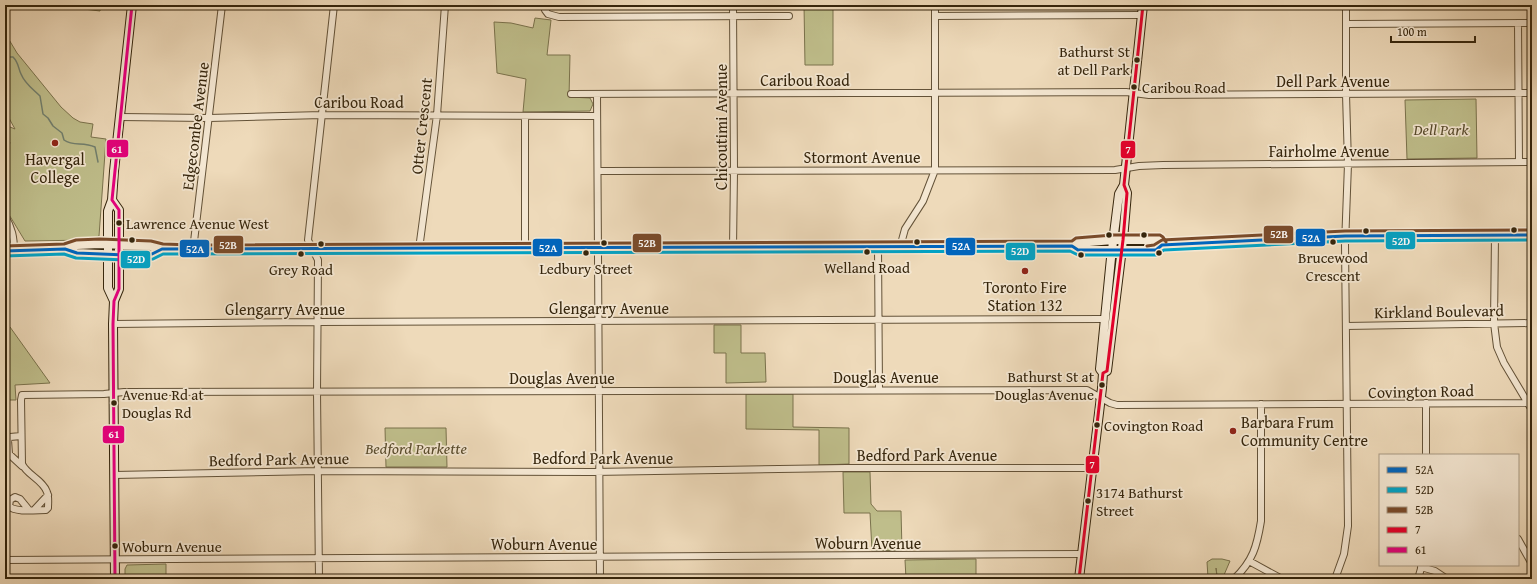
<svg xmlns="http://www.w3.org/2000/svg" width="1537" height="584" font-family="'Gentium Book Plus',serif">
<style>
.green{fill:#bfbe8b;stroke:#7a724c}
.lines{fill:none;stroke-linecap:round;stroke-linejoin:round}
.stream{stroke:#717f6e;stroke-width:1.5}
.street-casing{stroke:#635238;stroke-width:8}
.secondary-casing{stroke:#35250c;stroke-width:10}
.street{stroke:#f4e7d2;stroke-width:6}
.secondary{stroke:#f4e7d2;stroke-width:8}
.bus-1-casing{stroke:#f4e7d2;stroke-width:6}
.bus-2-casing{stroke:#f4e7d2;stroke-width:6}
.bus-3-casing{stroke:#f4e7d2;stroke-width:6}
.bus-4-casing{stroke:#f4e7d2;stroke-width:6}
.bus-5-casing{stroke:#f4e7d2;stroke-width:6}
.bus-1{stroke:#0065bd;stroke-width:3}
.bus-2{stroke:#03a2c4;stroke-width:3}
.bus-3{stroke:#7a4b2a;stroke-width:3}
.bus-4{stroke:#e4002b;stroke-width:3}
.bus-5{stroke:#e5007d;stroke-width:3}
.bus-dot{fill:#35250c;stroke:#f4e7d2;stroke-width:1.5}
.poi-dot{fill:#8f2418;stroke:#f4e7d2;stroke-width:1.5}
.labels{text-anchor:middle;stroke-width:3.5;stroke-linejoin:round;paint-order:stroke}
.bus-label{font-size:15px;fill:#35250c;stroke:#f4e7d2;text-anchor:start}
.street-label{font-size:16px;fill:#35250c;stroke:#f4e7d2}
.park-label{font-size:16px;font-style:italic;fill:#584b2c;stroke:#f4e7d2}
.poi-label{font-size:16px;fill:#35250c;stroke:#f4e7d2}
.line-badge{stroke:#f4e7d2;stroke-width:1.5}
.badge-label{font-size:11px;text-anchor:middle;font-weight:bold;fill:#fff}
</style>
<rect width="100%" height="100%" fill="#eedaba"/>
<filter id="stains"><feTurbulence type="fractalNoise" baseFrequency=".005" numOctaves="4"/><feColorMatrix values="0 0 0 0 .2 0 0 0 0 .09 0 0 0 0 .02 0 0 0 .5 -.17"/></filter>
<radialGradient id="worn" r=".72"><stop offset=".6" stop-color="#630" stop-opacity="0"/><stop offset="1" stop-color="#630" stop-opacity=".3"/></radialGradient>
<path class="green" d="M52,5H101L100,11Z
M804,5H833V65H805Z
M535,18L551,20L547,55H570L569,97L590,98L593,104L590,111L523,112L526,79L497,73L494,22L511,23L533,28Z
M5,33L17,53L61,107L73,118L80,122L93,124L91,137L106,139L99,236L91,240L25,241L5,208V152L10,143L5,129L10,127L15,129L5,111Z
M1476,99L1477,158L1407,159L1405,100Z
M714,325H741V353H765L766,382L726,383V353H714Z
M5,326L10,327L50,383L15,385L16,400H5Z
M746,394H793V427L849,428V464L819,465V430L746,429Z
M385,428H446L447,467H386Z
M843,472H870L871,504L877,511H901L902,550L872,551L870,513H844Z
M976,559V579H906L905,560Z
M1212,559H1222L1230,561L1224,575H1217L1216,568L1217,578H1208L1207,562Z
M166,564V579H125V569L127,565Z"/>
<g class="lines">
<path class="stream" d="M5,57H13C19,63 18,68 21,74C25,84 33,89 40,96L43,114L48,118L53,126L62,133L64,140C74,147 83,141 95,147L98,162"/>
<g class="street-casing">
<path id="street" d="M546,5L545,10L548,14L559,17L789,16
M733,5L734,171L733,248
M935,16L1142,15
M1518,23L1519,162
M1346,24L1532,23
M571,94L1126,92L1149,95L1532,93
M597,94L600,579
M120,117L209,118L322,115L597,116
M525,117V249
M598,171L1115,170L1139,166L1163,165L1532,162
M5,216C12,228 14,237 14,251
M1495,236L1494,323L1497,347L1504,363L1532,410
M902,247V240L905,229L923,201L935,170V5
M878,248L879,390
M419,249L437,115L445,5
M193,250L222,5
M113,324L318,322L1105,319
M1346,326L1532,323
M1426,403V455
M21,436L10,437L8,440L9,454L22,466
M114,475L318,471L593,472L846,468H1092
M29,510L20,499L15,497L10,500L9,506C15,513 37,510 46,510L48,508C48,503 49,497 47,492C43,480 27,475 22,464L21,400L22,395L104,394L124,392L1087,390L1110,403L1117,405L1527,403
M34,510L48,495
M1518,539L1532,564
M5,560L1082,554
M1249,561L1282,579
M1421,567L1435,571L1447,579
M319,579L317,392L318,260L308,240L334,5
M1234,579C1253,561 1257,546 1261,521V404
M1335,579L1344,554L1348,526L1345,245L1348,164L1346,94V5
M1418,579L1422,565"/>
</g>
<g class="secondary-casing">
<path id="secondary" d="M112,200L119,210V289L114,301L113,324L115,579
M1074,246L1075,249L1081,250H1156L1162,245L1345,236H1486L1532,235
M65,249L77,253L126,255L152,254L162,249
M5,251L65,249L77,245L100,244L151,246L162,249L193,250L1074,246L1077,243L1113,240H1159L1162,245
M114,301L108,288V211L112,200L114,171L132,5
M1103,373L1107,371L1123,240L1127,193L1124,185
M1079,579L1102,388L1103,373L1100,369L1111,258L1119,194L1124,185L1143,5"/>
</g>
<use href="#street" class="street"/>
<use href="#secondary" class="secondary"/>
<g class="bus-1-casing">
<path id="bus-1" d="M5,251L65,249L77,253L126,255L152,254L162,249L1072,246L1078,250H1156L1162,245L1345,236L1532,235"/>
</g>
<g class="bus-2-casing">
<path id="bus-2" d="M5,256L64,254L76,258L126,260L153,259L163,254L1070,251L1078,255H1156L1164,250L1345,241L1532,240"/>
</g>
<g class="bus-3-casing">
<path id="bus-3" d="M5,246L64,244L76,240L100,239L151,241L163,244L193,245L1072,241L1076,238L1113,235H1160L1163,237L1166,242
M1147,246L1154,245L1162,240L1345,231L1532,230"/>
</g>
<g class="bus-4-casing">
<path id="bus-4" d="M1079,579L1103,373L1107,371L1123,240L1127,193L1124,185L1143,5"/>
</g>
<g class="bus-5-casing">
<path id="bus-5" d="M115,579L113,324L114,301L119,289V210L112,200L132,5"/>
</g>
<use href="#bus-1" class="bus-1"/>
<use href="#bus-2" class="bus-2"/>
<use href="#bus-3" class="bus-3"/>
<use href="#bus-4" class="bus-4"/>
<use href="#bus-5" class="bus-5"/>
</g>
<g class="bus-dot">
<circle cx="1137" cy="60" r="3.5"/>
<circle cx="1134" cy="87" r="3.5"/>
<circle cx="119" cy="223" r="3.5"/>
<circle cx="1514" cy="230" r="3.5"/>
<circle cx="1366" cy="231" r="3.5"/>
<circle cx="1109" cy="235" r="3.5"/>
<circle cx="1144" cy="235" r="3.5"/>
<circle cx="132" cy="240" r="3.5"/>
<circle cx="917" cy="242" r="3.5"/>
<circle cx="1333" cy="242" r="3.5"/>
<circle cx="604" cy="243" r="3.5"/>
<circle cx="321" cy="244" r="3.5"/>
<circle cx="867" cy="252" r="3.5"/>
<circle cx="586" cy="253" r="3.5"/>
<circle cx="1159" cy="253" r="3.5"/>
<circle cx="301" cy="254" r="3.5"/>
<circle cx="1081" cy="255" r="3.5"/>
<circle cx="1102" cy="385" r="3.5"/>
<circle cx="114" cy="403" r="3.5"/>
<circle cx="1097" cy="425" r="3.5"/>
<circle cx="1088" cy="501" r="3.5"/>
<circle cx="115" cy="546" r="3.5"/>
</g>
<g class="poi-dot">
<circle cx="55" cy="143" r="4"/>
<circle cx="1025" cy="271" r="4"/>
<circle cx="1233" cy="431" r="4"/>
</g>
<g class="labels">
<g class="bus-label">
<text x="1130" y="57" text-anchor="end">Bathurst St<tspan x="1130" dy="18">at Dell Park</tspan></text>
<text x="1142" y="93">Caribou Road</text>
<text x="126" y="229">Lawrence Avenue West</text>
<text x="1333" y="263" text-anchor="middle">Brucewood<tspan x="1333" dy="18">Crescent</tspan></text>
<text x="867" y="273" text-anchor="middle">Welland Road</text>
<text x="586" y="274" text-anchor="middle">Ledbury Street</text>
<text x="301" y="275" text-anchor="middle">Grey Road</text>
<text x="1094" y="382" text-anchor="end">Bathurst St at<tspan x="1094" dy="18">Douglas Avenue</tspan></text>
<text x="122" y="400">Avenue Rd at<tspan x="122" dy="18">Douglas Rd</tspan></text>
<text x="1104" y="431">Covington Road</text>
<text x="1096" y="498">3174 Bathurst<tspan x="1096" dy="18">Street</tspan></text>
<text x="122" y="552">Woburn Avenue</text>
</g>
<g class="street-label">
<text x="805" y="86">Caribou Road</text>
<text x="1333" y="87">Dell Park Avenue</text>
<text x="359" y="108">Caribou Road</text>
<text transform="translate(195 126) rotate(-83)" y="6">Edgecombe Avenue</text>
<text transform="translate(421 126) rotate(-84)" y="6">Otter Crescent</text>
<text transform="translate(721 127) rotate(-90)" y="6">Chicoutimi Avenue</text>
<text x="1329" y="157">Fairholme Avenue</text>
<text x="862" y="163">Stormont Avenue</text>
<text x="609" y="314">Glengarry Avenue</text>
<text x="285" y="315">Glengarry Avenue</text>
<text transform="translate(1439 311) rotate(-1)" y="6">Kirkland Boulevard</text>
<text x="886" y="383">Douglas Avenue</text>
<text x="562" y="384">Douglas Avenue</text>
<text transform="translate(1421 391) rotate(-1)" y="6">Covington Road</text>
<text x="927" y="461">Bedford Park Avenue</text>
<text x="603" y="464">Bedford Park Avenue</text>
<text transform="translate(279 459) rotate(-1)" y="6">Bedford Park Avenue</text>
<text x="868" y="549">Woburn Avenue</text>
<text x="544" y="550">Woburn Avenue</text>
</g>
<g class="park-label">
<text x="1441" y="135">Dell Park</text>
<text x="416" y="454">Bedford Parkette</text>
</g>
<g class="poi-label">
<text x="55" y="165">Havergal<tspan x="55" dy="18">College</tspan></text>
<text x="1025" y="293">Toronto Fire<tspan x="1025" dy="18">Station 132</tspan></text>
<text x="1241" y="428" text-anchor="start">Barbara Frum<tspan x="1241" dy="18">Community Centre</tspan></text>
</g>
</g>
<g class="line-badge">
<rect x="106" y="139" width="23" height="19" rx="4" fill="#e5007d"/>
<rect x="1120" y="140" width="16" height="19" rx="4" fill="#e4002b"/>
<rect x="1263" y="225" width="31" height="19" rx="4" fill="#7a4b2a"/>
<rect x="1295" y="228" width="31" height="19" rx="4" fill="#0065bd"/>
<rect x="1385" y="231" width="31" height="19" rx="4" fill="#03a2c4"/>
<rect x="632" y="233" width="30" height="20" rx="4" fill="#7a4b2a"/>
<rect x="213" y="235" width="31" height="19" rx="4" fill="#7a4b2a"/>
<rect x="945" y="237" width="31" height="19" rx="4" fill="#0065bd"/>
<rect x="532" y="238" width="31" height="19" rx="4" fill="#0065bd"/>
<rect x="179" y="239" width="31" height="19" rx="4" fill="#0065bd"/>
<rect x="1005" y="242" width="31" height="19" rx="4" fill="#03a2c4"/>
<rect x="120" y="250" width="31" height="19" rx="4" fill="#03a2c4"/>
<rect x="102" y="425" width="23" height="19" rx="4" fill="#e5007d"/>
<rect x="1085" y="455" width="15" height="19" rx="4" fill="#e4002b"/>
</g>
<g class="badge-label">
<text x="117" y="153">61</text>
<text x="1128" y="153">7</text>
<text x="1279" y="238">52B</text>
<text x="1311" y="242">52A</text>
<text x="1401" y="245">52D</text>
<text x="647" y="247">52B</text>
<text x="228" y="249">52B</text>
<text x="961" y="250">52A</text>
<text x="548" y="252">52A</text>
<text x="195" y="253">52A</text>
<text x="1020" y="255">52D</text>
<text x="136" y="263">52D</text>
<text x="114" y="438">61</text>
<text x="1092" y="468">7</text>
</g>
<rect width="1537" height="584" fill="none" stroke="#eedaba" stroke-width="20"/>
<rect x="6" y="6" width="1525" height="572" fill="none" stroke="#35250c" stroke-width="2"/>
<rect x="10" y="10" width="1517" height="564" fill="none" stroke="#35250c"/>
<rect x="1379" y="454" width="140" height="112" fill="#f4e7d2" stroke="#a89983"/>
<rect x="1387" y="467" width="20" height="6" fill="#0065bd" stroke="#a89983"/>
<text x="1415" y="474" font-size="12" fill="#35250c">52A</text>
<rect x="1387" y="487" width="20" height="6" fill="#03a2c4" stroke="#a89983"/>
<text x="1415" y="494" font-size="12" fill="#35250c">52D</text>
<rect x="1387" y="507" width="20" height="6" fill="#7a4b2a" stroke="#a89983"/>
<text x="1415" y="514" font-size="12" fill="#35250c">52B</text>
<rect x="1387" y="527" width="20" height="6" fill="#e4002b" stroke="#a89983"/>
<text x="1415" y="534" font-size="12" fill="#35250c">7</text>
<rect x="1387" y="547" width="20" height="6" fill="#e5007d" stroke="#a89983"/>
<text x="1415" y="554" font-size="12" fill="#35250c">61</text>
<path d="M1391 36v6h84v-6" fill="none" stroke="#35250c" stroke-width="2"/>
<text x="1397" y="36" font-size="12" fill="#35250c" stroke="#f4e7d2" stroke-width="3" paint-order="stroke">100 m</text>
<rect width="100%" height="100%" filter="url(#stains)"/>
<rect width="100%" height="100%" fill="url(#worn)"/>
</svg>
